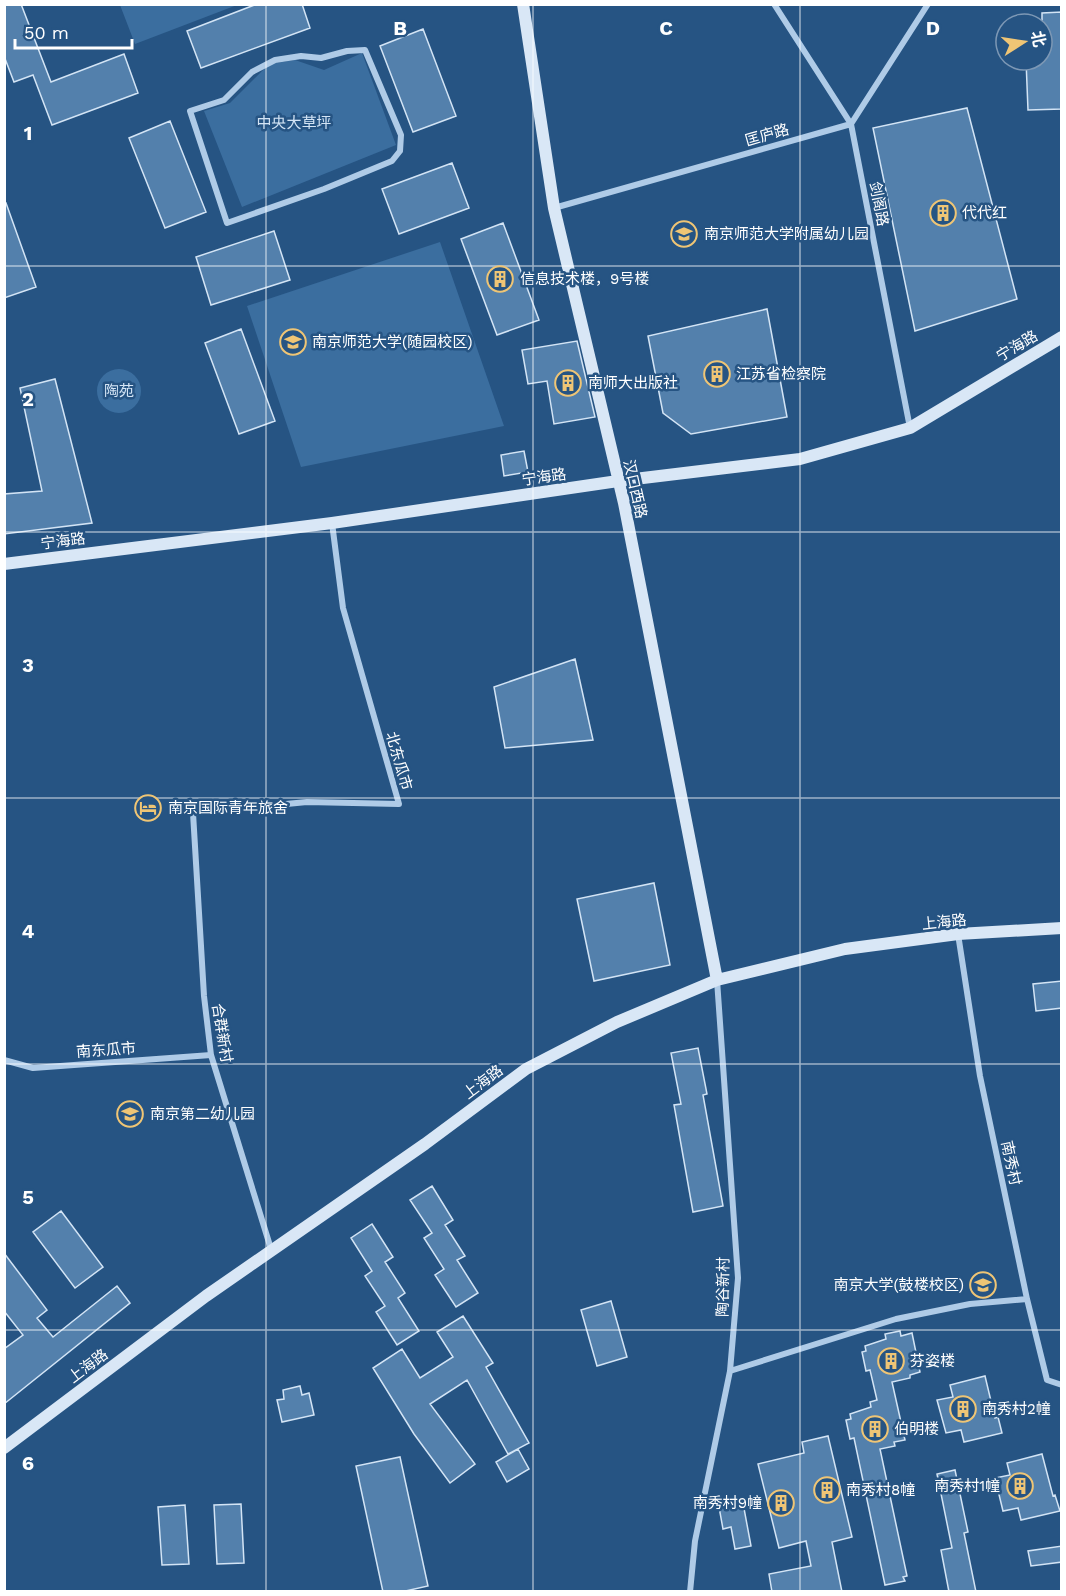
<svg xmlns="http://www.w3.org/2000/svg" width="1066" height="1596" font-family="'Work Sans','Noto Sans SC',sans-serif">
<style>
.green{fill:#3b6e9f}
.building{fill:#5380ac;stroke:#d3e4f5;stroke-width:1.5}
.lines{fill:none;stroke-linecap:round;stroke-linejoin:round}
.street{stroke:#afcbe7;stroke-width:6}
.secondary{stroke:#d9e7f6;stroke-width:12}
.grid{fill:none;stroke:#fff;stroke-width:1.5;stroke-opacity:0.55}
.labels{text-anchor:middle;stroke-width:5;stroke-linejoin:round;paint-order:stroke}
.park-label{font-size:15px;fill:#d3e4f5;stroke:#265483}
.street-label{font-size:15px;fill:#fff;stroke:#265483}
.poi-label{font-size:15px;fill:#fff;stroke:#265483;text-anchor:start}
.grid-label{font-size:20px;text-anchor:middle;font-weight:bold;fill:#fff;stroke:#265483;stroke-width:5;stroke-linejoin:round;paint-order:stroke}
</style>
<rect width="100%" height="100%" fill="#265483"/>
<path class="green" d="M120,5H237L135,44Z
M362,53L396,145L242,207L204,111L230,103L269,64L295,60L324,70Z
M440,242L504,426L301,467L247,306Z
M97 391a22 22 0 1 1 44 0a22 22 0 1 1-44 0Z"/>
<path class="building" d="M4,4H21L51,82L124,54L138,93L52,125L33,75L14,82L4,56Z
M257,4H302L310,28L201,68L187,31Z
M1062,12V109L1028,110L1026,60H1042V13Z
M423,29L456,116L413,132L380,46Z
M967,108L1017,299L915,331L873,128Z
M170,121L206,212L165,228L129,138Z
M452,163L469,208L399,234L382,189Z
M6,203L36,287L4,298V204Z
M503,223L539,320L497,335L461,239Z
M274,231L290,280L211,305L196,257Z
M767,309L787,417L691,434L663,413L648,336Z
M241,329L275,421L239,434L205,343Z
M577,341L595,417L554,424L547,381L528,384L522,350Z
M55,379L92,523L4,534V494L42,491L20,388Z
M524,451L528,472L504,476L501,455Z
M575,659L593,740L505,748L494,687Z
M654,883L670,965L594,981L577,899Z
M1062,981V1008L1036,1011L1033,984Z
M698,1048L707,1094L703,1095L723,1206L693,1212L674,1105L681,1104L671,1053Z
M432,1186L453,1220L445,1225L465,1256L457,1260L478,1293L456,1307L435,1275L444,1269L424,1238L432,1233L410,1200Z
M61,1211L103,1267L75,1288L33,1232Z
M372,1224L393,1257L385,1262L405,1293L398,1298L419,1331L397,1345L376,1312L385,1306L365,1276L372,1271L351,1238Z
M4,1253L47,1310L37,1318L53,1337L117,1286L130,1303L4,1404V1349L23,1335L4,1311Z
M611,1301L627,1357L597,1366L581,1310Z
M463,1316L493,1363L486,1367L529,1443L508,1454L467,1380L430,1404L475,1464L450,1483L414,1434L373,1368L402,1349L420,1378L453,1357L437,1332Z
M900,1331L901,1336L912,1333L920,1372L910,1375V1378L892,1382L905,1440L894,1442L895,1446L880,1449L907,1576L903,1577L905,1581L885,1585L854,1438L850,1439L846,1420L851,1419L850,1414L871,1407L870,1402L877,1400L870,1370L866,1371L862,1352L866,1351L865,1346L886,1339L885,1334Z
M985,1376L995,1418L998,1417L1002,1433L964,1442L961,1430L946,1433L937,1400L953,1397L950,1385Z
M300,1386L302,1395L309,1393L314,1415L282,1422L277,1400L284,1399L283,1390Z
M828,1436L852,1537L832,1542L842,1592H772L769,1574L811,1566L806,1541L779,1548L758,1464L804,1453L802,1442Z
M518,1449L529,1469L507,1482L496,1462Z
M1042,1454L1053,1496L1055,1495L1060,1511L1021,1520L1018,1508L1003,1511L995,1478L1010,1475L1007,1463Z
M400,1457L428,1586L401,1592H383L356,1466Z
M955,1470L968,1532L964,1533L976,1592H949L941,1550L952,1548L937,1474Z
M743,1503L751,1546L735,1549L731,1527L723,1529L719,1507Z
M241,1504L244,1563L217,1564L214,1505Z
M185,1505L189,1564L162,1565L158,1507Z
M1062,1546V1562L1031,1566L1028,1551Z"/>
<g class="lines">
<path class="street" d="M774,4L851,124L910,428
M365,50L401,135L400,151L392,161L324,189L227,223L190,111L224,100L252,72L275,60L301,56L321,58L347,51Z
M554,208L851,124L928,4
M958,934L980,1076L1027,1299L1047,1380L1062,1385
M4,1060L33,1068L211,1055
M271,1249L211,1055L204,996L193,813L307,802L399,804L343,608L332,523
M730,1371L896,1319L970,1304L1027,1299
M690,1592L695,1541L730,1371L738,1278L717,980"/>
<path class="secondary" d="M523,4L554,208L624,503L717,980
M4,564L332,523L618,481L800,459L910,428L1062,337
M4,1448L206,1296L425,1144L526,1069L617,1022L717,980L845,949L958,934L1062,928"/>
</g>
<path class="grid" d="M266,4V1592M533,4V1592M800,4V1592M4,266H1062M4,532H1062M4,798H1062M4,1064H1062M4,1330H1062"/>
<defs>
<g id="building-ring" transform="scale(1.35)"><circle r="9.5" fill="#265483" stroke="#efc575" stroke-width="1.5"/><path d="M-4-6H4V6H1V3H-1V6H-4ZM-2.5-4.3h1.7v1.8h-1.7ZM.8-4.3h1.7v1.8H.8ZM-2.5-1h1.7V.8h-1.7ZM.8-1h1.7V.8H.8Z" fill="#efc575"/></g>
<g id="school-ring" transform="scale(1.35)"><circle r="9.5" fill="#265483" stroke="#efc575" stroke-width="1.5"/><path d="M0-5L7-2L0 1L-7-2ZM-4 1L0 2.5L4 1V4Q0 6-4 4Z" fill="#efc575"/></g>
<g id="university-ring" transform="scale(1.35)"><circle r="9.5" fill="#265483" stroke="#efc575" stroke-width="1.5"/><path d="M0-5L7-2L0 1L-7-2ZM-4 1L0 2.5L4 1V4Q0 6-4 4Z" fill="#efc575"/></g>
<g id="hotel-ring" transform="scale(1.35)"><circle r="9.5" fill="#265483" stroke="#efc575" stroke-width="1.5"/><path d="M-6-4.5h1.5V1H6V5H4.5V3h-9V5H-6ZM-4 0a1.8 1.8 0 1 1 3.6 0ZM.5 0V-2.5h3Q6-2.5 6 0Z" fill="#efc575"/></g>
</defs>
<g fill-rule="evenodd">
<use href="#building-ring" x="943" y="213"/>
<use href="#school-ring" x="684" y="234"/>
<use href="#building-ring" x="500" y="279"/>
<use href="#university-ring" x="293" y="342"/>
<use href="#building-ring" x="717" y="374"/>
<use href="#building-ring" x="568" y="383"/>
<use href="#hotel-ring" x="148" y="808"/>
<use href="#school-ring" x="130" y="1114"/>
<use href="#university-ring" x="983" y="1285"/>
<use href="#building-ring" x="891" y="1361"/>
<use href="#building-ring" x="963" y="1409"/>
<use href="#building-ring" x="875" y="1429"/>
<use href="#building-ring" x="1020" y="1486"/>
<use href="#building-ring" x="827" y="1490"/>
<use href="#building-ring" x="781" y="1503"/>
</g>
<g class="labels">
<g class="park-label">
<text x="294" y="128">中央大草坪</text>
<text x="119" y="396">陶苑</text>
</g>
<g class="street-label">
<text transform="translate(767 135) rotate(-16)" y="5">匡庐路</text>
<text transform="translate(879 204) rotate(79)" y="5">剑阁路</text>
<text transform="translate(1017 346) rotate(-31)" y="5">宁海路</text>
<text transform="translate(544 477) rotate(-8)" y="5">宁海路</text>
<text transform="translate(635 489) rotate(77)" y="5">汉口西路</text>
<text transform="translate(63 541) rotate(-7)" y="5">宁海路</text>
<text transform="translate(399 761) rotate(74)" y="5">北东瓜市</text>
<text transform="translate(944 922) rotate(-6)" y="5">上海路</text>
<text transform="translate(222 1033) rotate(81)" y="5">合群新村</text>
<text transform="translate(106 1050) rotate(-4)" y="5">南东瓜市</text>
<text transform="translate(483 1082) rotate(-37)" y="5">上海路</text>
<text transform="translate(1011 1163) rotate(78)" y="5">南秀村</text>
<text transform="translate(723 1287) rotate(-89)" y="5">陶谷新村</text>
<text transform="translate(88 1366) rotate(-37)" y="5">上海路</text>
</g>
<g class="poi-label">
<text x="962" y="218">代代红</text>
<text x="704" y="239">南京师范大学附属幼儿园</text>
<text x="520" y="284">信息技术楼，9号楼</text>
<text x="312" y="347">南京师范大学(随园校区)</text>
<text x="736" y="379">江苏省检察院</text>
<text x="588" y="388">南师大出版社</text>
<text x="168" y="813">南京国际青年旅舍</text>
<text x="150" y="1119">南京第二幼儿园</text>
<text x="964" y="1290" text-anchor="end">南京大学(鼓楼校区)</text>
<text x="910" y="1366">芬姿楼</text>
<text x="982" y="1414">南秀村2幢</text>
<text x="894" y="1434">伯明楼</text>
<text x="1000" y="1491" text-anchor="end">南秀村1幢</text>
<text x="846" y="1495">南秀村8幢</text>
<text x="762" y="1508" text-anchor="end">南秀村9幢</text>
</g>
</g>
<g class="grid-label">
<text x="400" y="35">B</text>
<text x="666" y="35">C</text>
<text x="933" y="35">D</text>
<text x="28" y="140">1</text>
<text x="28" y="406">2</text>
<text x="28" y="672">3</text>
<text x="28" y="938">4</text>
<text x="28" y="1204">5</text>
<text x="28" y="1470">6</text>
</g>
<rect width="1066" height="1596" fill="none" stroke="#ffffff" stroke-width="12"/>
<g transform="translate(1024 42) rotate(78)"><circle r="28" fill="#265483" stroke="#7d98b5" stroke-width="1.5"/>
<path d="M0-4.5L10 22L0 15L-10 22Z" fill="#efc575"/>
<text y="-9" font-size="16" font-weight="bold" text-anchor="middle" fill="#ffffff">北</text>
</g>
<path d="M15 39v9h117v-9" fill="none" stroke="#ffffff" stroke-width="3"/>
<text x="24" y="39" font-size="18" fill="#ffffff" stroke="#265483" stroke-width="4.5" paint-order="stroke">50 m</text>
</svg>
